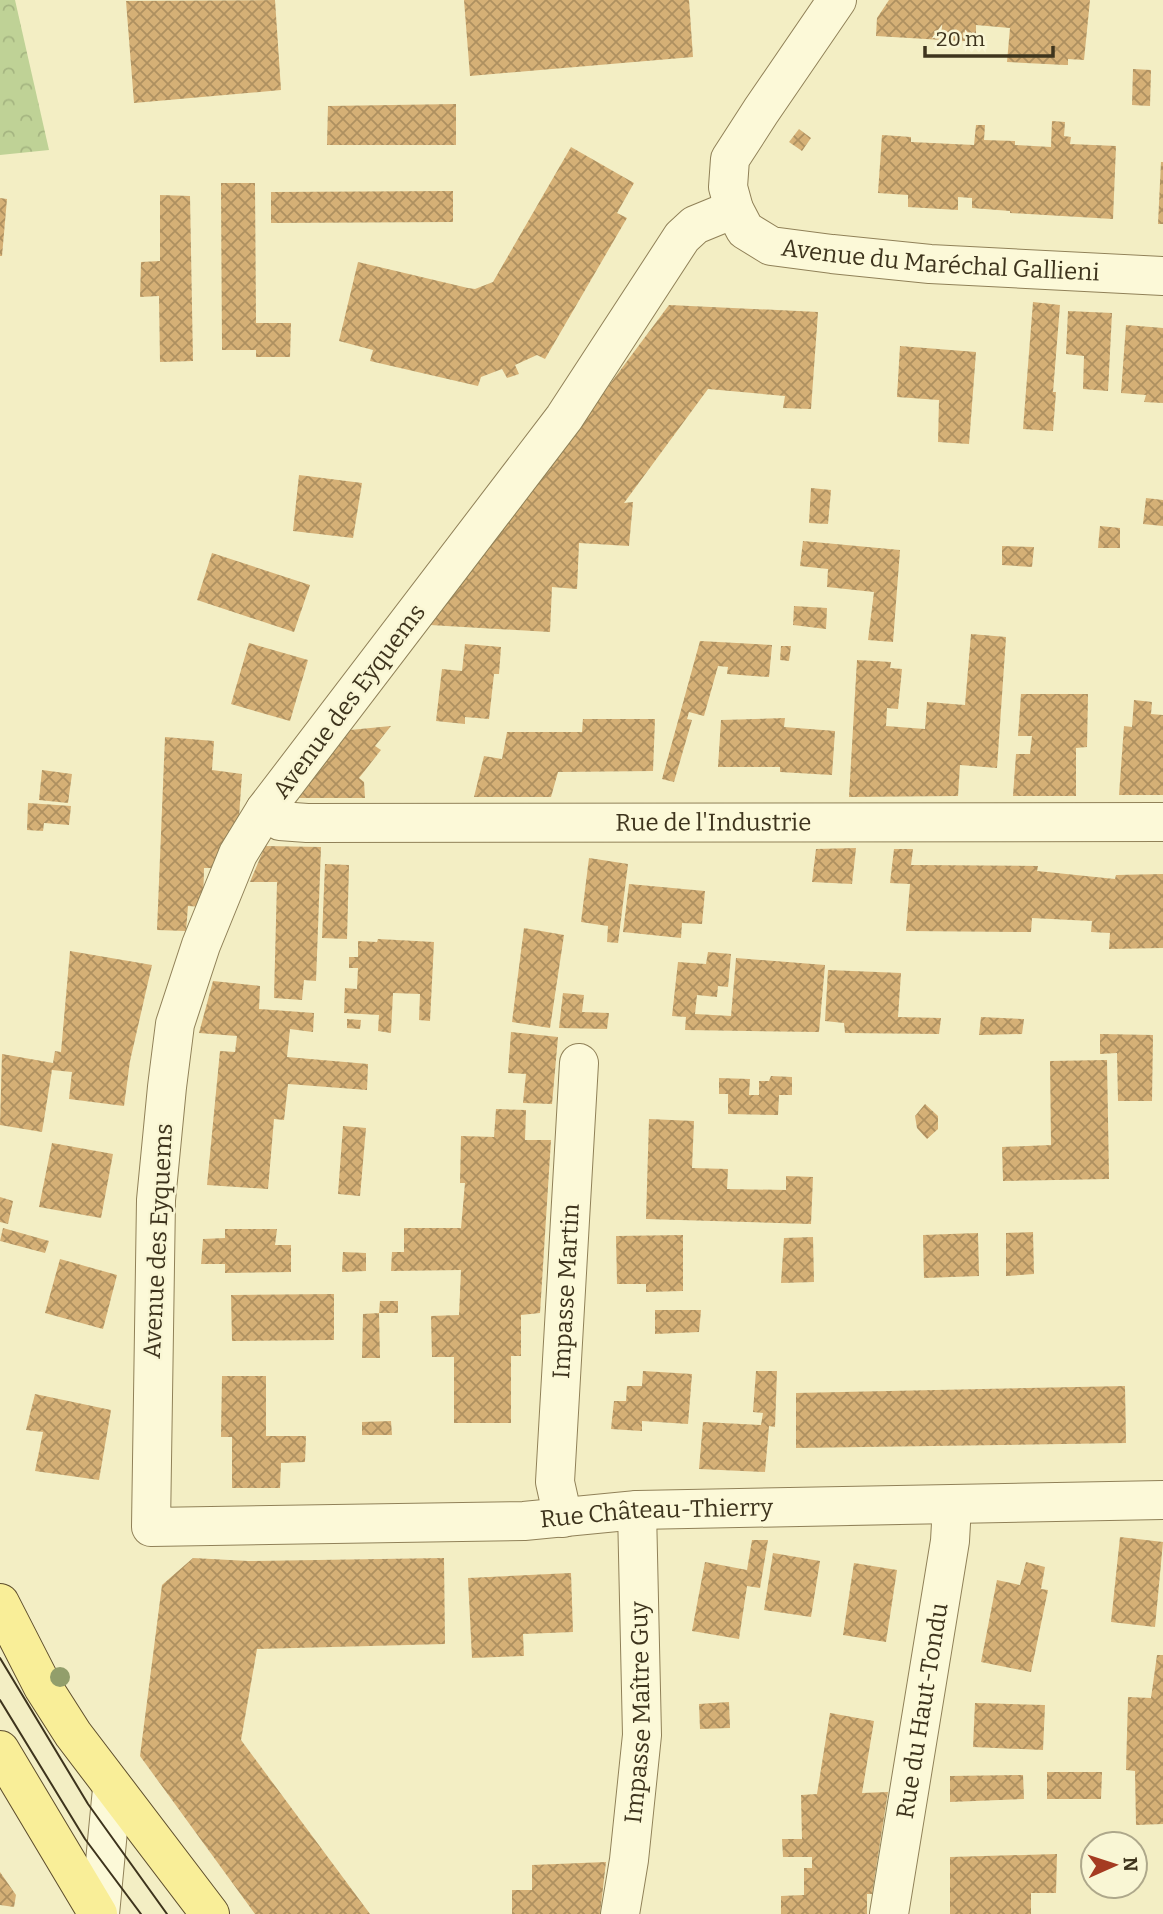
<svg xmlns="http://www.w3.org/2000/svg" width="1163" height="1914" font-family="Bitter,serif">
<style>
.forest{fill:url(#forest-crowns)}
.building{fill:url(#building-cross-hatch)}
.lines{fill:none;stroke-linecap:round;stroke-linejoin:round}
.minor-casing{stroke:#908158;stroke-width:40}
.major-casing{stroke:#5d4d2c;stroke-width:40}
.minor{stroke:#fcf9d8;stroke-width:38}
.major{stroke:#f9ee98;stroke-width:38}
.tram{stroke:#3e341d;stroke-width:2}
.tree{fill:#929e6b}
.labels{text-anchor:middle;stroke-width:5;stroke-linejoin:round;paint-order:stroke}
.street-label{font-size:24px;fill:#3e341d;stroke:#f9f6d4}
</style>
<defs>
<pattern id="forest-crowns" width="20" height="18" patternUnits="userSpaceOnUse" patternTransform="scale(1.75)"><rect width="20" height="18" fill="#bfd296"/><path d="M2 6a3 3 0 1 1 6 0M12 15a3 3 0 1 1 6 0" fill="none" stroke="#a5b581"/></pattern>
<pattern id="building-cross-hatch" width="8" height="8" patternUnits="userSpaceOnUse" patternTransform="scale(1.75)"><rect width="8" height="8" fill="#d5b076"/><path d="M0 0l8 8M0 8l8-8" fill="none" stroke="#ae9060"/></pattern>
</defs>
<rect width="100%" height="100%" fill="#f3eec4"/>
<path class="forest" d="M0,0H15L49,150L0,155Z"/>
<path class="building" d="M275,0L281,90L134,103L126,1Z
M464,0H689L693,57L470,76Z
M889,0H1090L1084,60L1068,59V65H1065L1007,62L1010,28L976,25V42L876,36L877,18Z
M1133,69L1151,70L1150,106L1132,105Z
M456,104V145H327L328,106Z
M1052,121L1065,122L1064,136L1071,137L1070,144L1116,146L1113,219L1010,213V211L972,208V198L958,197V210L908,207V195L878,193L882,135L911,137V142L974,145L976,125H985L984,140L1015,141V145L1051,147Z
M799,129L811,138L802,151L789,142Z
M571,147L634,183L617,213L627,218L545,359L537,355L515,365L519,374L507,378L502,369L481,377L478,386L370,361L373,350L339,341L358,262L468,288L475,289L493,282Z
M1161,162H1163V224H1158Z
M221,183H255L256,323H291L290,357H256V350H222Z
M453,191V222L271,223V192Z
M160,195L190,196L193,361L160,362L159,296L140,297L141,262L160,261Z
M0,198L7,199L2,256H0Z
M1033,302L1060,305L1053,392H1056L1053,431L1023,429Z
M669,305L818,312L811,409L783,408L785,396L708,389L624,503L633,502L629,546L579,543L577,589L552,587L550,632L430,625Z
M1068,311L1112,313L1108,391L1083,389L1084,356L1066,354Z
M1126,325L1163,328V403L1144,402L1146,395L1121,393Z
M900,346L976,352L969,444L938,442L939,400L897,397Z
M299,475L362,483L353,538L293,531Z
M811,488L831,490L828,524L809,523Z
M1146,498L1163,500V526L1143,524Z
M1100,526L1120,528V548H1098Z
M803,541L900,550L893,642L868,640L874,592L827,587L828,569L800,566Z
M1002,546L1034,547L1032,567L1002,565Z
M212,553L310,585L294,632L197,600Z
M794,606L827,608L826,629L793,625Z
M971,634L1006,637L997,768L960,765L958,796L849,797L857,660L891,662L890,668L902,669L898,709L887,708L886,726L925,729L927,702L965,705Z
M700,641L772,645L769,677L727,674L728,667L718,666L704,716L689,712L687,719L692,720L674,782L662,779Z
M249,643L308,660L290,721L231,704Z
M465,644L501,647L499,674H494L489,719L465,717V724L436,721L442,669L462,671Z
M781,646H791L789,661L780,660Z
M1021,694H1088L1087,747L1076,748V796H1013L1016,754H1030L1032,736H1018Z
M1134,700L1152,702L1151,714L1163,715V795H1119L1124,726L1132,727Z
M785,718L784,727L835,731L832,775L780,772V767H718L721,720Z
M583,719H655L653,771L558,772L551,797H474L484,756L502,759L507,732H582Z
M391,726L375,746L381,750L359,778L364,782L365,798H299L350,730Z
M165,737L214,741L212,770L242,774L239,817L213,868H204L203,907L188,906L186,931L157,930Z
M42,770L72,774L68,803L39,800Z
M28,803L71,806L69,825L44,823L43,831L27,830Z
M265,846L321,847L316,981L304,980L302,1000L274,998L277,882H250Z
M856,848L852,884L812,882L816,849Z
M894,849H913L911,865L1038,866L1037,871L1115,879L1116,875L1163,874V948L1109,949L1110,933L1091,932L1092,921L1032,918L1031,932L906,931L910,884L890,883Z
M589,858L628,864L618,943L607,942L608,926L581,922Z
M325,864L349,865L347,939L322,938Z
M629,884L705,891L702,924L682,923L681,938L623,932Z
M524,928L564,935L550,1028L512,1022Z
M378,939L434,942L430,1021L419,1020L420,994L393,993L391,1033L378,1031L379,1015L344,1013L345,988L357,989L358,968H349V957H358V941L377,942Z
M70,951L152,965L130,1061L124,1106L69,1099L72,1072L52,1070L42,1132L0,1125L2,1054L53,1063L55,1051L61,1052Z
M708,952L731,954L728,987L718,986L717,997L697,995L695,1014L731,1016L736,958L825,965L819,1032L685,1030L686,1017L672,1016L678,962L706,964Z
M828,970L901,973L898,1017L941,1018L939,1034L845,1033L844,1023L825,1021Z
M213,981L260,986L259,1009L314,1013L313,1032L290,1029L287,1057L368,1064L367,1090L288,1084L284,1120L274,1119L268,1189L207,1185L220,1051L235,1052L237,1036L199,1033Z
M563,993L584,995L582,1012L609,1013L607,1029L559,1028Z
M981,1017L1024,1019L1022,1034L979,1035Z
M347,1019L361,1020L360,1029L347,1028Z
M511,1032L558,1037L552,1104L523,1103L526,1074L508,1073Z
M1100,1034L1153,1035L1152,1101H1118L1117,1053L1100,1054Z
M1107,1060L1109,1179L1003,1181L1002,1147L1051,1145L1050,1061Z
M771,1076L792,1077V1095H779L778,1115L728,1114V1094H719V1078L750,1079L749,1095H759V1081H769Z
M925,1104L938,1116V1129L927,1139L917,1128L915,1116Z
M496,1109L526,1110L525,1140H551L540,1313L521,1315V1356H511V1423H454V1357H432L431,1316L459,1315L461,1270L391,1271L392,1252H404V1228H461L465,1183H460L461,1136L494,1137Z
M649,1119L694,1121L692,1168L728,1169L727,1189L786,1190V1176L813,1177L811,1224L646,1219Z
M343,1126L366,1128L360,1196L338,1194Z
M52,1143L113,1154L101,1218L39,1207Z
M0,1197L13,1201L8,1224L0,1222Z
M3,1228L49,1241L45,1253L0,1241Z
M225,1229H277L275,1245H291V1272L225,1273V1264H201L203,1239L225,1238Z
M1033,1232L1034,1274L1006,1276V1233Z
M978,1233L979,1276L924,1278L923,1235Z
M683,1235V1291L646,1292V1284H617L616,1236Z
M813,1237L814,1282L781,1283L784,1238Z
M343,1252L366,1253V1271L342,1272Z
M60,1259L117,1275L103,1329L45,1313Z
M334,1294V1340L232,1341L231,1295Z
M380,1301H398V1313H379L380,1358H362L363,1314L379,1313Z
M655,1310H701L699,1332L655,1334Z
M643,1371L692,1374L688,1424L642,1421V1431L611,1429L614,1401H626L627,1386H642Z
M756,1371H777L775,1427L769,1426L765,1472L699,1469L703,1422L761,1425L763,1413L753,1412Z
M222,1376H266V1436H306L305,1462L281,1463L280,1488H232V1437H221Z
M1125,1386L1126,1443L796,1448V1393Z
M35,1394L111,1410L99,1480L35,1471L43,1432L26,1430Z
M391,1421L392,1435H362V1422Z
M1120,1537L1163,1542L1155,1627L1111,1622Z
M752,1540H768L760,1588L747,1586L739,1639L692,1631L705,1562L747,1570Z
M773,1553L820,1561L811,1617L764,1610Z
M193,1558L248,1561L444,1558L445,1644L257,1649L241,1740L370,1914H255L140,1756L162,1585Z
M1026,1562L1045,1567L1041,1589L1048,1590L1031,1672L981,1662L997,1580L1020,1585Z
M854,1563L897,1570L886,1642L843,1635Z
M571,1573L573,1632L523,1634L524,1656L472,1658L468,1578Z
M1157,1655H1163V1824L1136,1825L1135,1771L1126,1770L1128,1697L1151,1698Z
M729,1702L730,1728L700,1729L699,1704Z
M975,1703L1045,1705L1043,1750L973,1747Z
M830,1713L874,1721L862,1793L888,1792L872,1894H867V1914H781V1896L804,1895V1868H812V1857H783L782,1839H802L801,1795L817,1794Z
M1047,1772H1102L1101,1799H1047Z
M1023,1775L1024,1799L950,1802V1776Z
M1057,1854L1056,1893H1031V1914H950V1857Z
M606,1862L600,1914H512V1890H532V1865Z
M0,1872L16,1895L14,1907L0,1905Z"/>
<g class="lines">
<g class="minor-casing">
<g id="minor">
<path id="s1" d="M837,0L761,111L730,159L728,187L734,209L745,230L771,246L832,254L930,264L1163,276"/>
<path id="s2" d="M734,209L695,225L682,237L564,418L265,810L238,854L201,945L175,1024L167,1087L156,1200L151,1527L524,1521L637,1510L1163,1500"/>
<path id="s3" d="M265,810L280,821L307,823L1163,822"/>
<path id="s4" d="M563,1518L555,1482L579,1063"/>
<path d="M100,1914L112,1789"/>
<path id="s5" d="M620,1914L629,1860L642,1735L637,1510"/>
<path id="s6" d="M889,1914L950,1541L952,1505"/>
</g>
</g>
<g class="major-casing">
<path id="major" d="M0,1603L43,1687L73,1734L210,1914
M0,1750L98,1914"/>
</g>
<use href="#minor" class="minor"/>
<use href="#major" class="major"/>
<path class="tram" d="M0,1658L88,1804L167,1914
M0,1700L85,1839L141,1914"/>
</g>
<circle class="tree" cx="60" cy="1677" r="10"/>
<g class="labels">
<g class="street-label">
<text dy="8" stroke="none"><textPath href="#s1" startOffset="467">Avenue du Maréchal Gallieni</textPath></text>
<text transform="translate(349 701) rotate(-53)" y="8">Avenue des Eyquems</text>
<text dy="8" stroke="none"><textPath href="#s3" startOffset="452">Rue de l'Industrie</textPath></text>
<text transform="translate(158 1241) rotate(-87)" y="8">Avenue des Eyquems</text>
<text dy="8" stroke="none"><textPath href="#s4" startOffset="228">Impasse Martin</textPath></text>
<text dy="8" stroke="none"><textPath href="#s2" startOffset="2012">Rue Château-Thierry</textPath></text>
<text dy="8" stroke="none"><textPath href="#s6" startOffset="206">Rue du Haut-Tondu</textPath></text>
<text dy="8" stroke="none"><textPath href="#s5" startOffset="203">Impasse Maître Guy</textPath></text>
</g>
</g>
<g transform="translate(1114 1865) rotate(87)"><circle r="33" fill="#f9f6d4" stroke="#aea88b" stroke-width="2"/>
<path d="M0-5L12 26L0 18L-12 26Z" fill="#a53b21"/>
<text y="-10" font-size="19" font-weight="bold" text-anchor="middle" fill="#3e341d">N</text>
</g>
<path d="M925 46v10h128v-10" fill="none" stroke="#3e341d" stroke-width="3.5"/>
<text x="936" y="46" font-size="21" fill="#3e341d" stroke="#f9f6d4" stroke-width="5" paint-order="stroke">20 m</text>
</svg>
